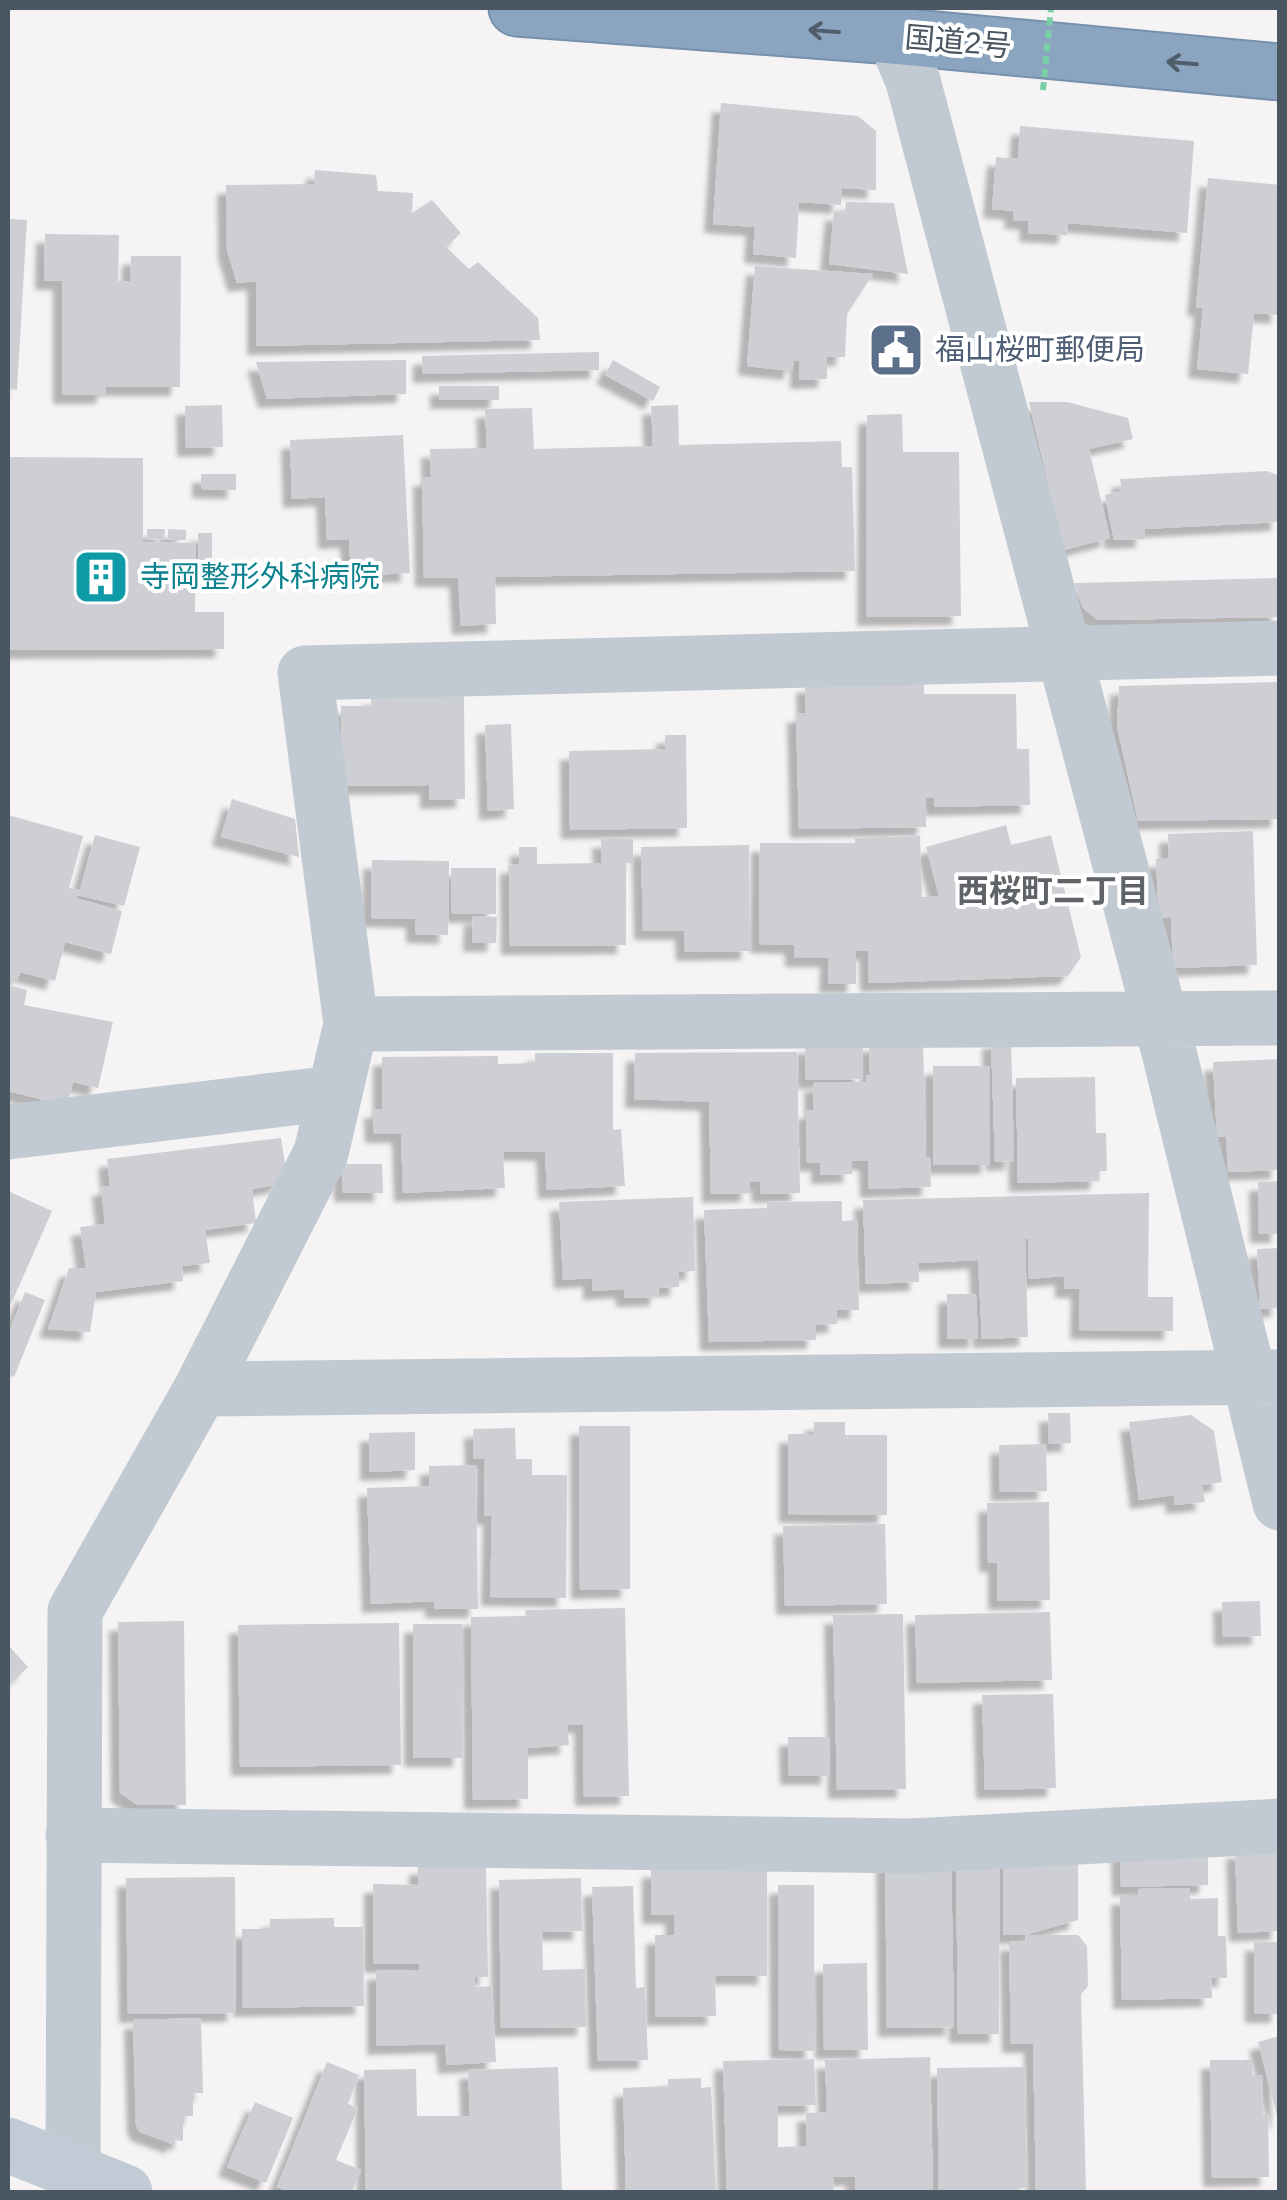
<svg xmlns="http://www.w3.org/2000/svg" width="1287" height="2200" font-family="Arial,'Noto Sans JP',sans-serif">
<style>
.building{fill:#cdcfd5;filter:url(#shadow)}
.lines{fill:none;stroke-linecap:round;stroke-linejoin:round}
.highway-casing{stroke:#7690ad;stroke-width:59}
.street{stroke:#c1cad2;stroke-width:55}
.secondary{stroke:#c1cbd6;stroke-width:55}
.highway{stroke:#8ba5c1;stroke-width:55}
.path-bridge{stroke:#7ad0a6;stroke-width:6;stroke-dasharray:8 5;stroke-linecap:butt}
.oneway{stroke:#505e6b}
.labels{text-anchor:middle;stroke-width:8;stroke-linejoin:round;paint-order:stroke}
.street-label{font-size:30px;fill:#4a5661;stroke:#fff}
.service-label{font-size:30px;fill:#4e5e75;stroke:#fff;text-anchor:start}
.culture-label{font-size:30px;fill:#0d838f;stroke:#fff;text-anchor:start}
.neighbourhood-label{font-size:32px;font-weight:bold;fill:#5f6368;stroke:#fff}
</style>
<defs>
<filter id="shadow"><feDropShadow dx="-9" dy="9" stdDeviation="2.5" flood-color="#0004"/></filter>
</defs>
<rect width="100%" height="100%" fill="#f5f3f3"/>
<path class="building" d="M721,103L858,116L876,131V190L842,188L841,205L799,202L796,258L753,254L755,227L713,224Z
M1020,126L1194,141L1187,233L1068,223L1067,235L1028,233L1029,221L1013,220L1014,211L992,209L996,157L1018,159Z
M315,170L376,175L378,191L413,193L412,213L432,200L461,233L446,247L469,269L478,262L538,318L540,340L256,346V281L237,283L227,250L226,185L314,184Z
M1208,178L1280,185V315L1254,313L1248,374L1197,369L1203,308L1196,307Z
M846,202L894,203L908,274L829,264L834,211L845,213Z
M8,219L27,220L17,390L8,389Z
M45,234L119,235L118,281H130L131,256H181L180,387H106L105,395H62V281H44Z
M755,266L873,274L847,314L845,357H827V379L799,380V361H794L792,371L747,366Z
M599,352V370L422,374V356Z
M406,360V394L267,399L256,362Z
M613,360L660,387L653,401L605,375Z
M439,386H499V400H439Z
M1029,402H1067L1128,418L1133,439L1089,449L1110,538L1064,550Z
M222,405L223,447L186,448L185,406Z
M678,405L679,445L841,441L842,467H852L855,571L495,577L496,624L461,626L458,578H424L422,477H431L430,449L487,448L485,409L532,408L534,449L653,446L651,406Z
M902,414L903,452H959L961,616L866,617L867,415Z
M403,435L410,573L351,576L349,539L327,540L325,497L292,499L290,440Z
M8,457L143,458V542L196,543L195,612H224V649L8,650Z
M1267,471L1280,476V522L1144,529L1145,539L1114,540L1105,495L1122,491L1120,479Z
M201,474H236V490L201,489Z
M147,529H165L164,540L147,539Z
M168,529L186,530V540H168Z
M198,533H212V567H198Z
M1280,578V617L1098,620L1083,608L1074,583Z
M924,682V694H1016L1017,749H1029L1030,805L934,807V798H926V827L799,829L796,714L806,713L805,684Z
M1280,682V819L1138,821L1117,726L1119,686Z
M464,696L465,799L429,800V785L342,786L341,706H371V697Z
M511,724L514,809L488,811L485,725Z
M665,735H686L687,828L570,830L569,751L665,749Z
M232,799L295,819L299,857L221,837Z
M8,815L83,836L69,888L80,890L95,835L140,847L124,906L77,895L76,898L122,911L111,954L65,942L55,981L20,972L17,982L8,980Z
M1006,825L1011,845L1051,835L1081,957L1068,976L869,983L868,951H856V984H828L829,958H794V945L759,944L760,843H855V838L920,836L922,897L939,896L926,847Z
M1253,831L1257,965L1173,968L1171,917L1159,918L1156,859L1169,858L1168,834Z
M601,839H633V863H626V945L510,946L509,865L519,864V847H537V864L602,863Z
M749,845L750,951L685,952L684,931H643L641,847Z
M372,860L449,861L448,935L415,934V919L371,918Z
M451,868H496V914H452Z
M473,916L497,917L496,943H472Z
M8,985L27,990L24,1005L113,1022L98,1088L73,1082L69,1099L52,1102L8,1091Z
M1011,1039L1014,1161L995,1162L991,1040Z
M869,1043H923L926,1157H930L931,1187L869,1189L868,1161H852V1174L820,1175V1162L807,1163L806,1110H814L813,1083L866,1082V1075H870Z
M863,1044V1079L806,1080L805,1045Z
M797,1052L800,1193L761,1194L760,1182H750V1193L711,1194L709,1102L634,1099L635,1053Z
M535,1053H613V1130L621,1129L625,1186L547,1190L545,1152H503L505,1188L403,1193L401,1134H374L373,1109H382V1057L498,1056V1064L535,1063Z
M1280,1059V1170L1228,1172L1226,1136L1217,1137L1213,1062Z
M933,1066H990V1165H933Z
M1095,1077L1096,1133H1106L1107,1171H1099V1181L1018,1183L1016,1078Z
M281,1138L286,1171L279,1184L252,1189L256,1223L205,1230L210,1263L182,1266L183,1281L96,1292L90,1332L48,1329L69,1268H86L80,1227L105,1224L101,1187L110,1186L107,1159Z
M342,1164H382L383,1193H343Z
M1280,1181V1234H1259L1258,1182Z
M8,1191L52,1211L8,1311Z
M1149,1193L1148,1297H1173V1331L1079,1330L1080,1289H1064V1276L1029,1279L1028,1239H1025L1028,1337L982,1339L978,1260L918,1263L919,1282L866,1284L863,1200Z
M693,1197L695,1271L679,1272V1287L659,1288V1297L625,1298L624,1289L592,1291V1278L563,1280L559,1202Z
M842,1201V1221L857,1220L859,1310H837V1324L816,1325V1340L709,1342L704,1210L767,1208V1202Z
M1280,1248V1308L1260,1309L1257,1249Z
M25,1292L45,1300L14,1377L8,1375V1334Z
M947,1294H976L978,1339H947Z
M1048,1413H1070L1071,1443L1049,1444Z
M1191,1415L1214,1431L1222,1482L1202,1485L1205,1502L1175,1505L1174,1495L1139,1500L1129,1422Z
M814,1422H845V1435H887V1515L788,1514V1434H814Z
M579,1426H630V1589L580,1590Z
M515,1428L516,1459H532V1475H567L566,1598L490,1597L492,1516H484L485,1459H474L473,1429Z
M415,1432V1470L369,1472V1433Z
M1046,1444L1047,1491L1000,1492L999,1445Z
M476,1465L478,1609H434V1601L371,1604L367,1488L429,1486V1466Z
M1049,1502L1050,1600L997,1601V1563H988L987,1503Z
M885,1524L887,1604L785,1606L783,1526Z
M1260,1601L1261,1636L1223,1637L1222,1602Z
M625,1608L629,1796L584,1797L583,1724L567,1725L569,1745L528,1748V1799L473,1800L471,1617L526,1616L525,1610Z
M1050,1612L1052,1680L917,1683L915,1615Z
M903,1614L906,1789L837,1790L833,1615Z
M184,1621L186,1805H138L120,1793L118,1622Z
M399,1623L401,1765L240,1767L238,1625Z
M413,1624H462V1758H413Z
M8,1645L28,1667L8,1686Z
M1053,1694L1056,1788L985,1790L982,1695Z
M788,1737H829L830,1776H789Z
M1208,1847V1885L1121,1887L1120,1849Z
M1280,1848V1931L1238,1933L1235,1850Z
M956,1850H1000L999,2034H958Z
M1004,1850L1078,1851V1920L1025,1935H1078L1087,1946L1088,1986L1081,1994L1086,2192H1036L1033,2044H1011L1009,1942L1026,1941L1025,1935H1003Z
M885,1855H951L954,2027L887,2028Z
M486,1865L488,1977H475V1987L492,1986L496,2062L447,2065L445,2044L376,2046V1971L419,1970V1964H373V1884L418,1885V1866Z
M767,1868V1976H715L716,2016L655,2017V1935H674V1915H651V1869Z
M235,1877L236,2013L128,2014L126,1878Z
M581,1878L582,1931L542,1932L543,1970L585,1969L586,2027L501,2028L499,1880Z
M778,1885H814V2051L779,2050Z
M633,1886L636,1988L645,1987L648,2060L598,2061L592,1887Z
M1190,1888V1899L1218,1898V1936H1226L1227,1978H1211L1212,1998L1122,2000L1120,1896H1138V1889Z
M334,1918V1927H363L364,2006L242,2008V1929H270V1919Z
M1254,1942H1280V2014H1254Z
M867,1963L868,2050H824L823,1964Z
M201,2018L203,2093H193V2116H183V2141L175,2140V2145L140,2132L136,2125L133,2020Z
M1280,2036V2119H1278L1258,2042Z
M930,2057L933,2192H855V2177H833L834,2192H727L723,2061L814,2059L816,2105L778,2106V2147L807,2146L806,2113L827,2112L825,2060Z
M1210,2060H1252V2075H1262L1263,2114H1268L1269,2177L1212,2178Z
M327,2062L359,2075L348,2104L358,2108L336,2160L361,2170L352,2192H290L277,2187Z
M558,2067L562,2192H366L364,2070L416,2069L417,2116H470L468,2070Z
M1025,2067L1027,2187L1008,2192H939L937,2068Z
M701,2078V2088L711,2087L716,2192H626L623,2088L668,2086V2079Z
M255,2102L293,2118L266,2183L227,2167Z"/>
<g class="lines">
<g class="highway-casing">
<path id="highway" d="M517,8L893,36L1280,72"/>
</g>
<path class="street" d="M883,8L913,81L1161,1020L1280,1503
M351,1024L1280,1018
M8,1132L334,1093
M201,1389L1280,1377
M73,1835L912,1846L1280,1826
M73,2171L75,1611L201,1389L321,1153L351,1024L305,673L1280,648"/>
<path class="secondary" d="M8,2145L125,2192"/>
<use href="#highway" class="highway"/>
<path class="path-bridge" d="M1043,90L1051,8"/>
</g>
<defs><path id="oneway-shaft" d="M-6 0H5M1.5-3L5.5 0L1.5 3" fill="none" stroke-width="1.6" stroke-linecap="round" stroke-linejoin="round" transform="scale(2.5)"/></defs>
<g class="oneway">
<use href="#oneway-shaft" transform="translate(824 31) rotate(-176)"/>
<use href="#oneway-shaft" transform="translate(1182 63) rotate(-175)"/>
</g>
<defs>
<g id="civic-square" transform="scale(2.875)"><rect x="-9" y="-9" width="18" height="18" rx="4" fill="#5c6f8a" stroke="#fff"/><path d="M-.6-6.5H3V-4.5H.6V-3L4-1V1h2V6H-6V1h2V-1L-.6-3ZM-1.2 2.5V6h2.4V2.5Z" fill="#fff"/></g>
<g id="building-square" transform="scale(2.875)"><rect x="-9" y="-9" width="18" height="18" rx="4" fill="#0f9aa8" stroke="#fff"/><path d="M-4-6H4V6H1V3H-1V6H-4ZM-2.5-4.3h1.7v1.8h-1.7ZM.8-4.3h1.7v1.8H.8ZM-2.5-1h1.7V.8h-1.7ZM.8-1h1.7V.8H.8Z" fill="#fff"/></g>
</defs>
<g fill-rule="evenodd">
<use href="#civic-square" x="896" y="350"/>
<use href="#building-square" x="101" y="577"/>
</g>
<g class="labels">
<g class="street-label">
<text transform="translate(958 42) rotate(5)" y="10">国道2号</text>
</g>
<g class="service-label">
<text x="935" y="360">福山桜町郵便局</text>
</g>
<g class="culture-label">
<text x="140" y="587">寺岡整形外科病院</text>
</g>
<g class="neighbourhood-label">
<text x="1053" y="902">西桜町二丁目</text>
</g>
</g>
<rect width="1287" height="2200" fill="none" stroke="#4a5661" stroke-width="20"/>
</svg>
